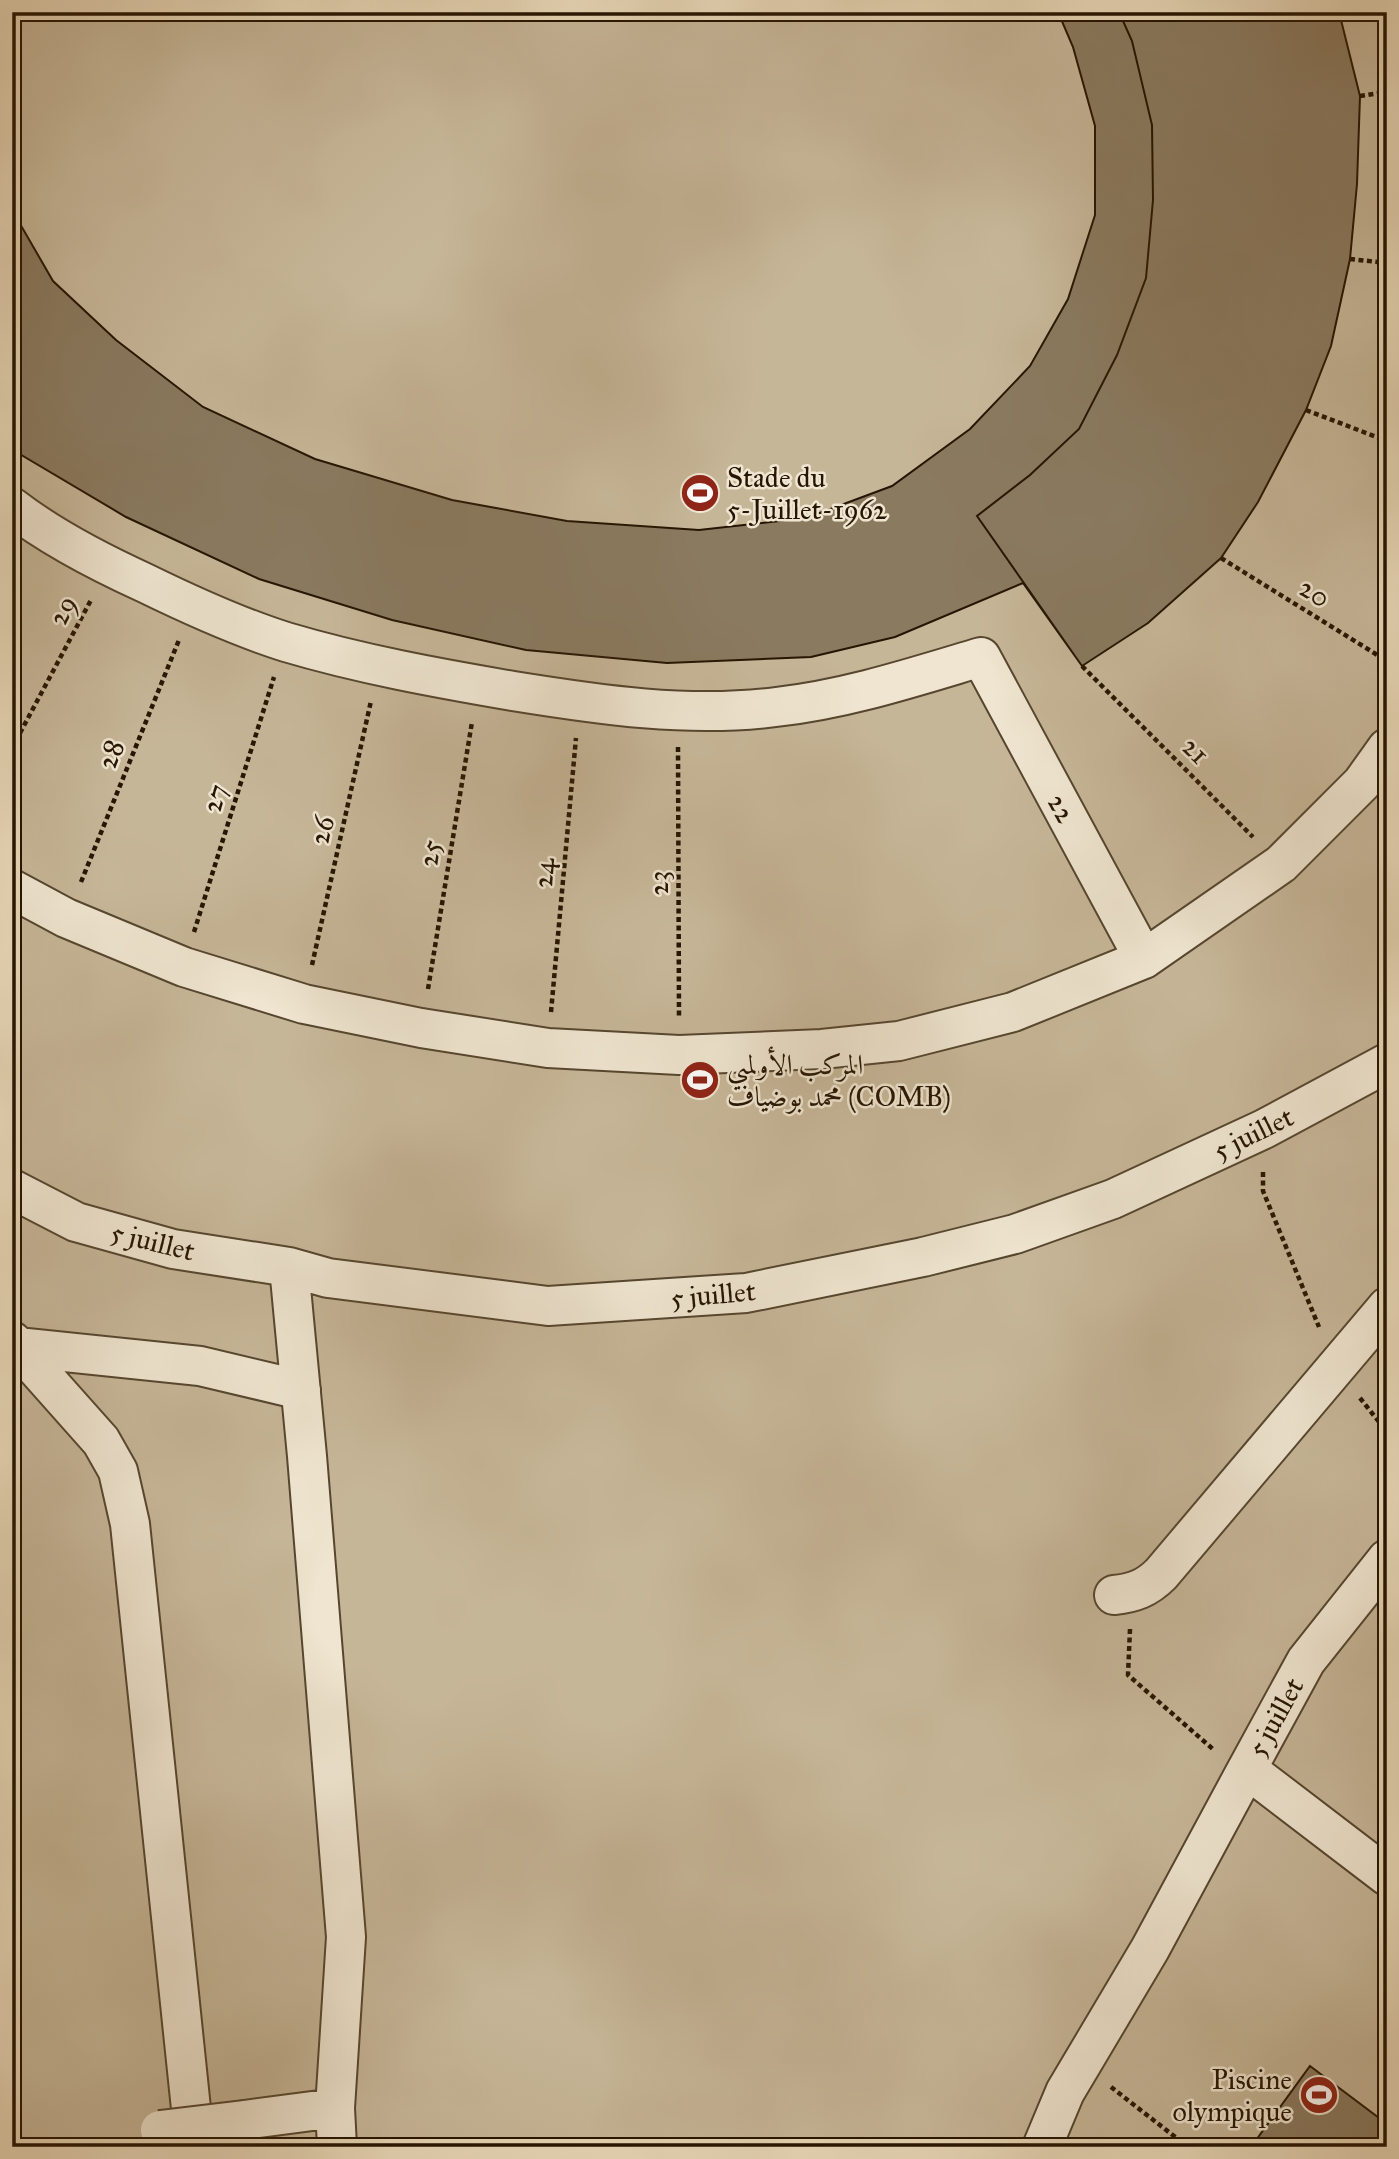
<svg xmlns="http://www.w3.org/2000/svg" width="1399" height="2159" font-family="'IM FELL Great Primer',Amiri,serif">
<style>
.green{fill:#c6b698;stroke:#76664d;stroke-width:2}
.building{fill:#8a7a60;stroke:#261502;stroke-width:2}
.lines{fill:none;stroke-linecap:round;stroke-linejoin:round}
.minor-casing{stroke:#56462f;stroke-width:42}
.path{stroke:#261502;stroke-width:4.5;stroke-dasharray:5 3.5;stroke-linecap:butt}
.minor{stroke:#efe5d0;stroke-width:38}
.minor-bridge-casing{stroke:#56462f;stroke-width:42;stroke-linecap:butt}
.minor-bridge{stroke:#efe5d0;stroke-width:38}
.labels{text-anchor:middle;stroke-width:5;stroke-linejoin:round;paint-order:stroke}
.poi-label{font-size:28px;fill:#261502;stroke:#efe5d0;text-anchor:start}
.street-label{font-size:28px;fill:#261502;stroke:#efe5d0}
</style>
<rect width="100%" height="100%" fill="#e7d7b7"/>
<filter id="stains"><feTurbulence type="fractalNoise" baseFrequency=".00286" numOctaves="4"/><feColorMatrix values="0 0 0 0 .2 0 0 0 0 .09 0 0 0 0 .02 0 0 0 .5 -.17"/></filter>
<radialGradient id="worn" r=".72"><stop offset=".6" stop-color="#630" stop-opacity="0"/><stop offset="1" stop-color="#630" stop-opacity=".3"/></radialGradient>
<path class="green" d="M12,12H1387V2147H12Z"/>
<path class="building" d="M1058,12H1339L1360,96L1357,184L1350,259L1331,346L1306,410L1258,502L1221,558L1148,623L1082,666L1023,583L895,637L811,657L667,663L526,650L392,620L259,579L126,517L18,453L12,446V210L53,281L116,340L203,407L315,459L452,500L567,521L699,530L806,518L892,486L970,429L1030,366L1068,299L1095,215V126L1073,47Z
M1119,12H1339L1360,96L1357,184L1350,259L1331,346L1306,410L1258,502L1221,558L1148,623L1082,666L977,516L1030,475L1079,429L1117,355L1146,278L1153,200L1152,125L1132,41Z
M1310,2066L1387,2124V2147H1251Z"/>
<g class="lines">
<g class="minor-casing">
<path id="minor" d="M12,507C52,538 99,562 145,583C190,605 238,627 286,642C360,664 437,678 513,691C600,705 689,718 776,707C847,699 914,677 981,657L1144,959
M12,889L66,918L184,967L304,1004L421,1028L548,1048L679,1055L822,1049L899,1041L1013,1012L1144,959L1281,864L1362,783L1387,748
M12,1189L76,1222L173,1249L289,1267L328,1278L548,1306L746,1293L923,1257L1015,1234L1113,1199L1264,1129L1387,1063
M289,1267L307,1456L346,1937L335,2108L337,2147
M12,1341L101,1441L118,1471L130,1524L195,2147
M17,1347L200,1366L301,1390
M1387,1559L1306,1661L1247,1769L1387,1876
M1114,1595C1134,1593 1147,1588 1161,1574L1387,1307
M244,2120L335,2108
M1042,2147L1065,2092L1150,1949L1247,1769"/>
</g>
<path class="path" d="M1360,96L1387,92
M1350,259L1387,263
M1306,410L1387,441
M1221,558L1387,661
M1082,666L1253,837
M678,747L679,1019
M12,748L91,600
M81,882L179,640
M194,932L274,677
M312,965L371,701
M428,989L472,722
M551,1012L576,738
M1263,1172V1191L1319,1327
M1360,1398L1387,1432
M1130,1629L1128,1675L1214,1750
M1111,2087L1188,2147"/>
<use href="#minor" class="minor"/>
<g class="minor-bridge-casing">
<path id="minor-bridge" d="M160,2130L244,2120"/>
</g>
<use href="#minor-bridge" class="minor-bridge"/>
</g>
<defs>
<g id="stadium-disc" transform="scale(2.0125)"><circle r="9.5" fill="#8f2418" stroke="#efe5d0"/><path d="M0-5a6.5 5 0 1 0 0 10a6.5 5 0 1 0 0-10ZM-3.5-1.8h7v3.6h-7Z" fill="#fff"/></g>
</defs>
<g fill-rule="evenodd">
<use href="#stadium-disc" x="700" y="493"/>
<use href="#stadium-disc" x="700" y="1080"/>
<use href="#stadium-disc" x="1319" y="2095"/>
</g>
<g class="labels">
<g class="poi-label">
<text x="727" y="487">Stade du<tspan x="727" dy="32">5-Juillet-1962</tspan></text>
<text x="727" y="1074">المركب الأولمبي<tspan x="727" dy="32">محمد بوضياف (COMB)</tspan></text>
<text x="1292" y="2089" text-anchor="end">Piscine<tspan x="1292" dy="32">olympique</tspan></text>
</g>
<g class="street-label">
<text transform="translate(1315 592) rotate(32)" y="10">20</text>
<text transform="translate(62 610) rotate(-62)" y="10">29</text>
<text transform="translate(1196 750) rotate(45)" y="10">21</text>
<text transform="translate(110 754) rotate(-68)" y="10">28</text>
<text transform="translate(214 798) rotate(-73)" y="10">27</text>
<text transform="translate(1062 808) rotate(62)" y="10">22</text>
<text transform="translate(321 830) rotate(-77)" y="10">26</text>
<text transform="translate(429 853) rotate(-81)" y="10">25</text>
<text transform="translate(543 873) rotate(-85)" y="10">24</text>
<text transform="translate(658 883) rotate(-90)" y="10">23</text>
<text transform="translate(1253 1133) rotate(-26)" y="10">5 juillet</text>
<text transform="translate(153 1241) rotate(14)" y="10">5 juillet</text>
<text transform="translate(713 1294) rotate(-5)" y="10">5 juillet</text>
<text transform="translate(1275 1717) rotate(-61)" y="10">5 juillet</text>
</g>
</g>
<rect width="1399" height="2159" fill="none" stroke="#e7d7b7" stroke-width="42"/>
<rect x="14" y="14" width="1371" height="2131" fill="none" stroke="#261502" stroke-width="3.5"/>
<rect x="21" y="21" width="1357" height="2117" fill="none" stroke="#261502" stroke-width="2"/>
<rect width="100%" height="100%" filter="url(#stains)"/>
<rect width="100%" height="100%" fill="url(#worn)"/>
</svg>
